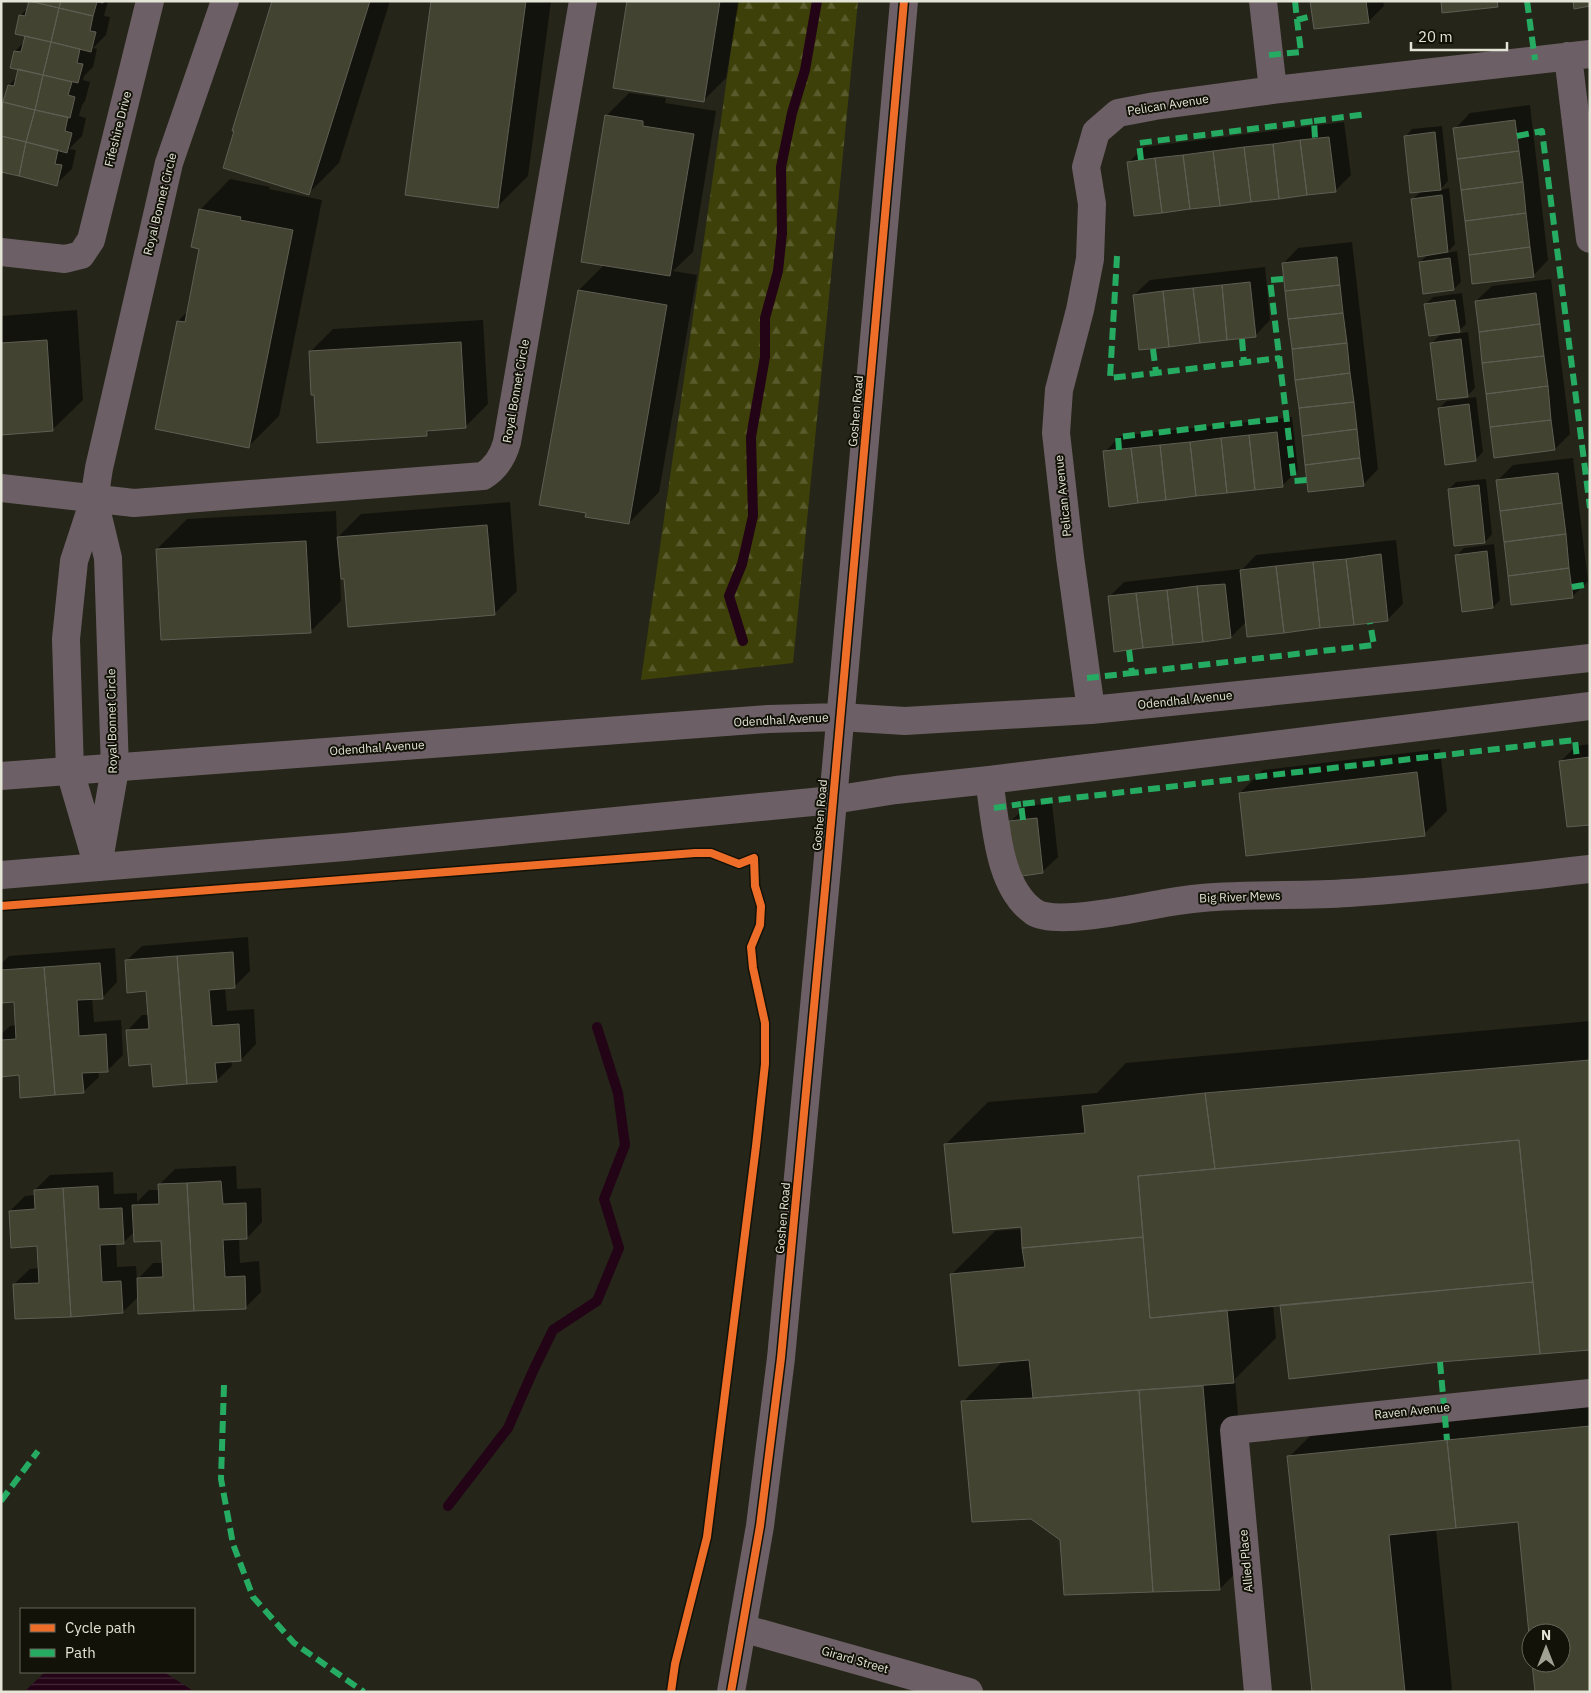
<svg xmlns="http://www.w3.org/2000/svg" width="1591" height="1693" font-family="'IBM Plex Sans',sans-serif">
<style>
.forest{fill:url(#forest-firs)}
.water{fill:url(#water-rules)}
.shadow{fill:#0007;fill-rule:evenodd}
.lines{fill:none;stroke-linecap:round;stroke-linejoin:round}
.stream{stroke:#230316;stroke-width:10}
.building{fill:#424331;stroke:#5e5e53}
.minor{stroke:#6c5f65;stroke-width:28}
.tertiary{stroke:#6c5f65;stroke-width:28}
.quiet{stroke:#26ab63;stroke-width:6;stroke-dasharray:12 6;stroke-linecap:butt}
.cycleway-casing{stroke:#121208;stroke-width:11}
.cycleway{stroke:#ee6e29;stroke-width:8}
.labels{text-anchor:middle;stroke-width:4;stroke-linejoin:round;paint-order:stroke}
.street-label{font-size:12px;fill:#e4e5d7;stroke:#121208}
</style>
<defs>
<pattern id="forest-firs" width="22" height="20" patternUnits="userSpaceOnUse" patternTransform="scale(1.25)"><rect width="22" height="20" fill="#3e4009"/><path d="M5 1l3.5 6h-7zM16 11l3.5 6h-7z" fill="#5a5b2c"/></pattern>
<pattern id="water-rules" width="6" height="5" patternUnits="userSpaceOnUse" patternTransform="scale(1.25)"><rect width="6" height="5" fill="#230316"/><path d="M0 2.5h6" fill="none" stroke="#432837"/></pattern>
</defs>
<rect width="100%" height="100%" fill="#252519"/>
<path class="forest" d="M738,1H858L793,663L641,680Z"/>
<path class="water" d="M45,1672H164L195,1692H24Z"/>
<path class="shadow" d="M30,1H108L104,16L110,17L106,35L93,48L97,49L93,67L84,76L83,80L90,82L85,101L82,105L79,116L86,118L82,136L69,149L76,150L72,169L56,184L1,171V110L4,107L9,85L17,77L19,68L11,67L15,51L25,41L27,35L20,16L28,8Z
M274,1H390L339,163L309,193Z
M433,1H551L528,176L497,207Z
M628,1H739L726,78L703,101Z
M1312,1H1383L1384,6L1368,22Z
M629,93L666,98L665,103L716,111L693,252L673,271L697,275L659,492L629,523L579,290L605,264L606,116Z
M1530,105L1548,260L1533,276L1455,129L1470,113Z
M1344,122L1351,175L1335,191L1129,162L1144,147Z
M1442,126L1448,181L1440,190L1449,188L1455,244L1447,253L1457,251L1461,282L1454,289L1420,262L1429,254L1412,200L1421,191L1405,137L1412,129Z
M230,179L270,187L269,189L322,200L279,416L248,447L157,428L178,321L188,311L201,248L200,210Z
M1352,242L1378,469L1363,485L1283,264L1298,248Z
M1265,267L1270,320L1255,336L1134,295L1150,280Z
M1551,279L1570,434L1555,449L1476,301L1492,286Z
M1462,293L1466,324L1456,334L1468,332L1475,388L1468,395L1432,343L1442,333L1426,304L1433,297Z
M77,310L83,400L52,430L1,433V316Z
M483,320L488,404L465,427L432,430L426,435L315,394L310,352L333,329Z
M1476,397L1483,452L1475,460L1439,408L1447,401Z
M1292,417L1298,470L1282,486L1105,452L1120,436Z
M1573,458L1588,581L1572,597L1498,480L1513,465Z
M1486,479L1492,534L1485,542L1449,489L1456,482Z
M510,502L517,591L494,614L340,578L341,601L311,631L157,549L187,519L336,511L337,538L361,514Z
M1396,540L1403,604L1387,620L1247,621L1231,637L1109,597L1124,582L1240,569V572L1256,555Z
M1494,544L1500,600L1493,607L1457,555L1464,548Z
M1590,744V823L1561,761L1576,746Z
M1440,749L1447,811L1424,834L1240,793L1263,770Z
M1052,803L1058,857L1042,872L1010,822L1026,806Z
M248,937L250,971L235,986L225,987L227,1011L254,1009L256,1044L241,1060H231L232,1066L216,1081L153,1063L127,1031L142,1015H150L148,990L126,961L142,946Z
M115,948L117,982L102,998H92L94,1022L121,1020L123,1055L108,1070L98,1071L99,1077L83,1092L20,1074L1,1075V1034L10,1026L17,1025L15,1001L1,1002V964L9,956Z
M1590,1021V1349L1282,1304L1273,1305L1276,1338L1235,1379L1250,1558L1220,1589L1061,1540L963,1402L1003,1361L951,1275L995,1231L1022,1229V1226L945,1145L988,1102L1097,1093L1126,1063ZM1225,1304H1227L1231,1344H1229Z
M236,1166L237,1189L261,1188L262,1222L247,1238H239L240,1263L259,1261L261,1292L246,1307L139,1296L123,1312L14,1284L30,1269L40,1268L38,1245L10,1211L25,1196L35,1195V1190L50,1175L113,1172L114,1194L137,1193V1202L149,1190H160L159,1185L175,1169ZM135,1231L162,1240L163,1263H153L137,1280L136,1266L117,1267L116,1243H123Z
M1590,1388V1692L1533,1663H1561V1633H1531V1642L1519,1520L1436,1529L1452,1689L1450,1692H1313L1289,1457L1332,1414Z"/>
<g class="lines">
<path class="stream" d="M743,641L729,596L742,564L753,516L751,437L765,357V318L778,271L782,233L781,167L792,113L805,70L817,1
M448,1506L508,1428L533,1371L553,1330L597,1301L619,1248L604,1199L625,1145L618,1093L597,1027"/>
</g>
<path class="building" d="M29,1L59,8L51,42L15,34L19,15L25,16Z
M30,1H61L59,8Z
M61,1H104L103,3L97,2L93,16L59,8Z
M272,1H370L309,195L223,168L234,131H232Z
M431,1H526L498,208L405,195Z
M627,1H720L704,102L613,88Z
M1310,1H1366L1369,23L1314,29Z
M1441,1H1497L1498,7L1442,13Z
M1573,1H1590V6L1574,9Z
M59,8L93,16L90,31L96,32L91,52L51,42Z
M25,36L51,42L43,75L10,68L14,51L21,52Z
M51,42L80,49L77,63L83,64L78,83L43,75Z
M18,69L43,75L35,110L3,102L8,85L14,86Z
M43,75L72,82L68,95L75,97L70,118L35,110Z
M3,102L35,110L26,142L1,136V111Z
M35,110L68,117L65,131L72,133L67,153L26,142Z
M605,115L643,121V126L694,134L670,276L581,262Z
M1515,120L1519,151L1457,159L1453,128Z
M1435,132L1441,190L1410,193L1404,136Z
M1,136L26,142L19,176L1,172Z
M1329,137L1336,192L1307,195L1300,140Z
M1300,140L1307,195L1279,199L1273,144Z
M26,142L58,150L55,164L62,165L57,186L19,176Z
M1273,144L1279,199L1251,202L1244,147Z
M1244,147L1251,202L1220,206L1213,151Z
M1213,151L1220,206L1190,209L1183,155Z
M1519,151L1523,182L1461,190L1457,159Z
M1183,155L1190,209L1162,213L1155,158Z
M1155,158L1162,213L1134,216L1127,162Z
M1523,182L1526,213L1465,221L1461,190Z
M1442,195L1448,252L1418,257L1411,199Z
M199,209L241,217L240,220L293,230L249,448L155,429L177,321L185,322L199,249L191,247Z
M1526,213L1530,247L1469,255L1465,221Z
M1530,247L1534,277L1472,284L1469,255Z
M1337,257L1340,285L1285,291L1282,263Z
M1450,258L1454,290L1423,294L1419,262Z
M1250,282L1256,337L1227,340L1222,285Z
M1222,285L1227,340L1200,343L1193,288Z
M1340,285L1343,313L1288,319L1285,291Z
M1193,288L1200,343L1169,347L1163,291Z
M578,290L667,305L629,524L585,517L586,513L539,505Z
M1163,291L1169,347L1139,350L1133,295Z
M1536,293L1540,324L1479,332L1475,301Z
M1455,300L1460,332L1429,336L1424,304Z
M1343,313L1347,343L1292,349L1288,319Z
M1540,324L1544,356L1482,363L1479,332Z
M1461,339L1468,397L1437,400L1430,343Z
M47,340L53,431L1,435V343Z
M461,342L466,428L427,431V436L317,443L314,395H311L309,351Z
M1347,343L1350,373L1295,380L1292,349Z
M1544,356L1548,386L1486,394L1482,363Z
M1350,373L1354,402L1299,408L1295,380Z
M1548,386L1551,420L1490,427L1486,394Z
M1354,402L1357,429L1302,436L1299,408Z
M1469,404L1476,461L1445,465L1438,408Z
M1551,420L1555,450L1494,458L1490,427Z
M1357,429L1360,458L1305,465L1302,436Z
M1277,432L1283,487L1255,490L1249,435Z
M1249,435L1255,490L1227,493L1221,438Z
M1221,438L1227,493L1196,496L1190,442Z
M1190,442L1196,496L1166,500L1160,445Z
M1160,445L1166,500L1138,503L1131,448Z
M1131,448L1138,503L1109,507L1103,451Z
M1360,458L1364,486L1308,492L1305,465Z
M1558,473L1562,503L1500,511L1496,480Z
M1479,485L1485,543L1454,546L1448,489Z
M1562,503L1566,534L1504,542L1500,511Z
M487,525L495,615L348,627L344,579H341L337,537Z
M1566,534L1569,568L1508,576L1504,542Z
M306,541L311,633L161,640L156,549Z
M1487,551L1493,608L1462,612L1455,555Z
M1381,554L1388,621L1354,625L1346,559Z
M1346,559L1354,625L1320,628L1313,562Z
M1313,562L1320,628L1284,633L1276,566Z
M1276,566L1284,633L1247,637L1240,570Z
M1569,568L1573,598L1511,605L1508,576Z
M1225,584L1231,638L1203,642L1197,586Z
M1197,586L1203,642L1173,645L1167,590Z
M1167,590L1173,645L1143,648L1136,593Z
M1136,593L1143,648L1114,652L1108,596Z
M1590,757V825L1567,827L1559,761Z
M1417,772L1425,836L1246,856L1239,793Z
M1037,818L1043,873L1015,877L1009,821Z
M233,952L235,988L209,990L212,1026L239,1024L241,1061L215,1063L217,1082L187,1084L177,956Z
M177,956L187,1084L153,1087L151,1064L129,1066L126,1030L149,1029L146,991L127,993L125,960Z
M100,963L103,999L77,1000L79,1036L106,1034L108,1072L82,1073L84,1093L55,1095L44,967Z
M44,967L55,1095L20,1098L19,1075L1,1077V1040L16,1039L14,1002L1,1003V970Z
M1590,1060V1350L1540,1354L1519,1140L1215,1169L1205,1093Z
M1205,1093L1215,1169L1138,1176L1143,1237L1022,1248L1021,1227L953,1233L944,1144L1085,1133L1082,1106Z
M1519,1140L1533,1282L1150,1318L1138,1176Z
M221,1181L223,1204L246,1203L247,1239L223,1240L225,1277L245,1276L246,1309L194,1311L187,1183Z
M187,1183L194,1311L138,1314L137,1278L163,1277L161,1241L134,1242L132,1205L159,1204L158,1184Z
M98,1186L99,1209L122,1208L124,1244L100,1245L102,1282L121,1281L123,1313L71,1317L63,1188Z
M63,1188L71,1317L15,1319L13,1284L39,1283L37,1246L11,1248L9,1211L35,1209L34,1190Z
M1143,1237L1150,1318L1227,1310L1234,1383L1033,1398L1029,1360L959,1366L950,1274L1025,1267L1022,1248Z
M1533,1282L1540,1354L1440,1362L1289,1379L1280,1305Z
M1203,1386L1220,1590L1153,1592L1139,1390Z
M1139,1390L1153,1592L1064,1595L1060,1540L1031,1519L972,1522L961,1401L1033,1398Z
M1590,1426V1692H1535L1532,1663H1561V1633H1531V1655L1518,1522L1456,1528L1447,1440Z
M1447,1440L1456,1528L1389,1535L1405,1692H1312L1287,1456Z"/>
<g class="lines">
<path class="minor" d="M1263,1L1273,90
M1568,56L1590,239
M1,252L65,259L81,255L91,240L150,1
M1,488L134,503L483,476C496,468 503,457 507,442L583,1
M94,500L108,558L115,769L99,860
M1091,710L1070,557L1056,433L1059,390L1080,310L1090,259L1092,204L1086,167L1096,132L1118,113L1155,106L1273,90L1590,54
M840,717L905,721L1091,710L1435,675L1590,658
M989,780C996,822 997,886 1034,912C1055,926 1138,908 1165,903C1225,892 1288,897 1349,893C1430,888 1510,878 1590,869
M833,800L896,790L989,780L1590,706
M98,867L70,771L66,639L74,561L94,500L99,468L169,163L225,1
M1258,1692L1234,1430L1590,1393"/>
<path class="tertiary" d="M1,776L768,719L840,717
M1,875L345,847L833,800
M742,1628L969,1692
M731,1692L760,1526L781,1358L827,868L904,1"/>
<path class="quiet" d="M1295,1L1297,20L1312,16
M1527,1L1535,60
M1269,55L1301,52L1297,20
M1314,121L1367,114
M1517,136L1542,131L1590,508
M1141,160L1139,143L1314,121L1315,138
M1117,256L1110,378L1156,373
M1283,279L1270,280L1294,481L1307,480
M1242,339L1244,362
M1153,349L1156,373L1280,358
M1119,450L1118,437L1287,418
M1572,587L1590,584
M1129,650L1132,673L1374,645L1370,623
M1087,678L1132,673
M994,808L1021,804
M1023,820L1021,804L1575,740L1577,759
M1440,1362L1447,1440
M224,1385L221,1479L233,1544L253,1597L294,1643L364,1692
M1,1501L38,1451"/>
<g class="cycleway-casing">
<path id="cycleway" d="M1,906L695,853H711L739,864L754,858L755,886L761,906L760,925L751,947L753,968L765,1023V1064L756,1146L707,1537L675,1664L671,1692
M731,1692L760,1526L781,1358L827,868L904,1"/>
</g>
<use href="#cycleway" class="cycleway"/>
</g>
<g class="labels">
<g class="street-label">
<text transform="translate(1168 105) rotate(-9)" y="4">Pelican Avenue</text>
<text transform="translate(118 129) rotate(-76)" y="4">Fifeshire Drive</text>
<text transform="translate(160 204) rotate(-76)" y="4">Royal Bonnet Circle</text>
<text transform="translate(516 391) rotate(-80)" y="4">Royal Bonnet Circle</text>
<text transform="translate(856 411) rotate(-85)" y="4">Goshen Road</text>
<text transform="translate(1063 496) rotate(-96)" y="4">Pelican Avenue</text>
<text transform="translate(1185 700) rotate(-6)" y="4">Odendhal Avenue</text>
<text transform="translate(781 720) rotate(-3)" y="4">Odendhal Avenue</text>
<text transform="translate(112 721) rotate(-91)" y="4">Royal Bonnet Circle</text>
<text transform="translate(377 748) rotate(-4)" y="4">Odendhal Avenue</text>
<text transform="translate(820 815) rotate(-85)" y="4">Goshen Road</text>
<text transform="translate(1240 897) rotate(-2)" y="4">Big River Mews</text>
<text transform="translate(783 1218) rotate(-85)" y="4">Goshen Road</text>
<text transform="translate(1412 1411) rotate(-6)" y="4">Raven Avenue</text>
<text transform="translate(1246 1561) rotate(-95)" y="4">Allied Place</text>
<text transform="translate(855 1660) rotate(16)" y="4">Girard Street</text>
</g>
</g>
<rect width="1591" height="1693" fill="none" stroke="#e4e5d7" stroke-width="5"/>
<rect x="20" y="1608" width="175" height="65" fill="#121208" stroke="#66665b"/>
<rect x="30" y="1624" width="25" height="8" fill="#ee6e29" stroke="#66665b"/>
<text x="65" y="1633" font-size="15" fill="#e4e5d7">Cycle path</text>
<rect x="30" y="1649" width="25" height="8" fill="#26ab63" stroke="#66665b"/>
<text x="65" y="1658" font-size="15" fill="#e4e5d7">Path</text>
<g transform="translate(1546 1648)"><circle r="24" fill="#121208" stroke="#66665b"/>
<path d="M0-4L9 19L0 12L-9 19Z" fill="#a1a294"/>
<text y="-8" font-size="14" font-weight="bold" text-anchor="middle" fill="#e4e5d7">N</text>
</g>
<path d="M1411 42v8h96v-8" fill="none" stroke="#e4e5d7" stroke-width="2.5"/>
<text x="1418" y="42" font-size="15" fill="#e4e5d7" stroke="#121208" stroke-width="4" paint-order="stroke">20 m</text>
</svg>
